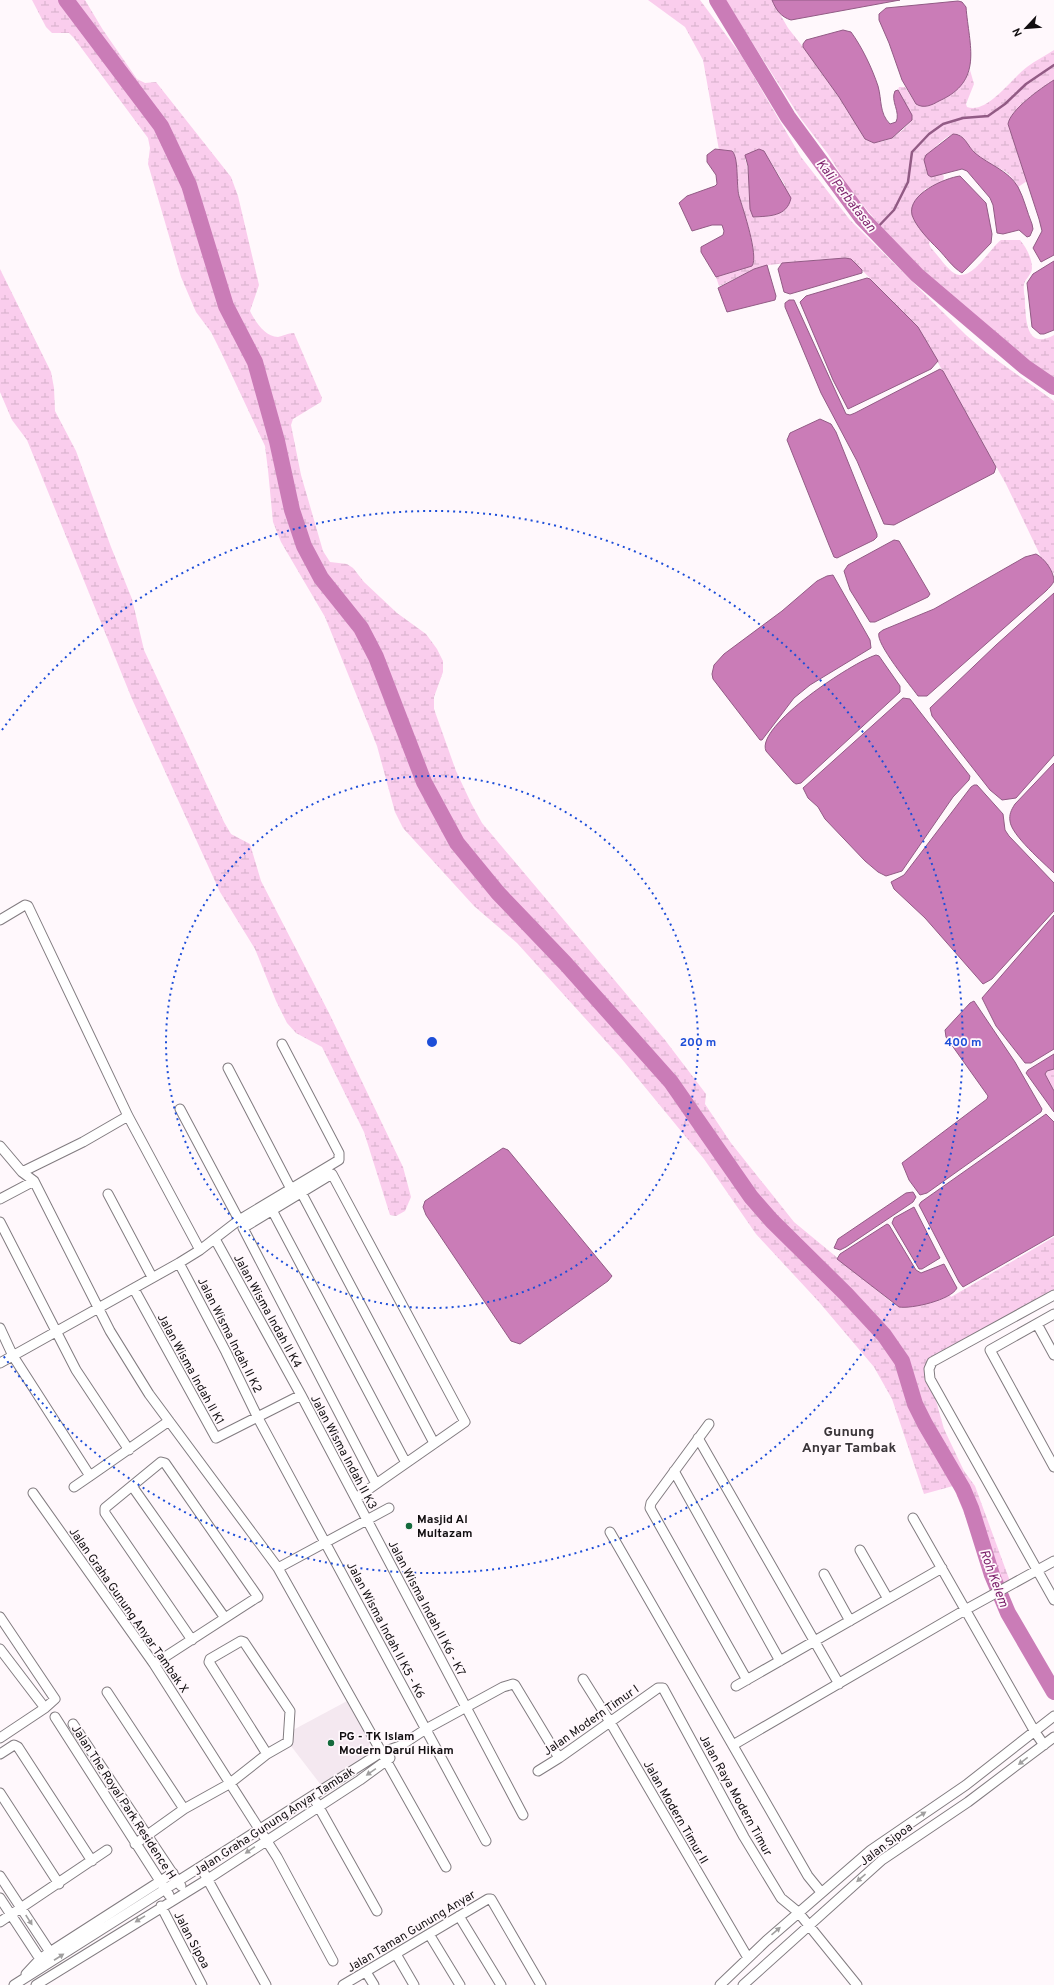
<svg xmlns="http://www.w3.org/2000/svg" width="1054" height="1985" font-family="Overpass,sans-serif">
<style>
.built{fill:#f4e8f0}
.wetland{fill:url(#wetland-marsh);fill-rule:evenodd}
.water{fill:#ca7cb7;stroke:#925b85}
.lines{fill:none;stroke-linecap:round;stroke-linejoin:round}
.stream{stroke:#925b85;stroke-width:2.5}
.river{stroke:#ca7cb7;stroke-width:16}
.minor-casing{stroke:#827c80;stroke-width:11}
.minor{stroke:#fff;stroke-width:9}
.oneway{fill:#a09f9f}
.ring{fill:none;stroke:#1d4ed8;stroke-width:2;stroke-dasharray:2 4}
.poi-dot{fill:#146a3c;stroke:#fff8fc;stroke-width:1.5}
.labels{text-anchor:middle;stroke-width:3.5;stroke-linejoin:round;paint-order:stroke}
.street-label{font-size:12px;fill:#110e10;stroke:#fff8fc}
.poi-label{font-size:12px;font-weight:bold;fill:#110e10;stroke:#fff8fc;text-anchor:start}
.water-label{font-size:13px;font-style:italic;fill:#7a1e69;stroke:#fff8fc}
.quarter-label{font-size:14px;font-weight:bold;fill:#393438;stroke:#fff8fc}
.centre{fill:#1d4ed8;stroke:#fff8fc;stroke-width:2}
.ring-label{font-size:12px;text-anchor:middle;font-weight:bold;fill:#1d4ed8;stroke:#fff8fc;stroke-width:3.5;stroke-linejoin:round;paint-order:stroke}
</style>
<defs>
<pattern id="wetland-marsh" width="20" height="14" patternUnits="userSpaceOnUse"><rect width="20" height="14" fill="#facded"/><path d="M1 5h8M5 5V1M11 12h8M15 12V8" fill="none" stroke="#d5afca"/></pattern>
</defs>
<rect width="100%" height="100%" fill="#fff8fc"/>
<path class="built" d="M349,1700L372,1739L364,1756L321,1785L291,1746L293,1730Z"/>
<path class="wetland" d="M32,0H85L103,30L137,79L145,83L156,82L231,177L238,196L259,285L250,311C255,321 265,337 278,337C283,336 288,333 294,333L322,398L321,402L293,419L291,425L301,475L323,551L330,562L347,564L353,568L364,582L397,613L426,634L437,649L443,661V672L434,697V709L456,771L471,803L482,823L665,1040L706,1094L705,1104L731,1143L794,1222L896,1306C908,1311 938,1301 950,1295L951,1297L1054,1237V1295L933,1362L930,1379L944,1429L964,1471L975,1486L1011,1584L992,1595L971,1530L953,1486L924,1494L892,1399L874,1367L819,1302L756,1234L704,1159L621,1058L517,943L474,906L403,828L395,812L377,746L325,617L281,542L273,522L268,470L265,446L221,352L211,332L196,312L181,277L148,164L150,148L148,138L74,38L69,33H52L46,27Z
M648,0H700L741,55L801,157L850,220L966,335L987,353L1054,401V574L1041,557L1006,484L918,327L851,259H824L769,265L754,269L722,285L719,286L716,277L752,266C760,256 741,207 739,194C736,180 734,165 732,151L719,150L703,60L685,27ZM759,149L764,151L785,185L773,216L753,217C746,199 753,178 745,159Z
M725,0H772L788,28L803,47L839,97L865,139C881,149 902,133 912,120L898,90L899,87H905L916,104C932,113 965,84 970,70L974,84L966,104L967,107C987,115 1013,77 1027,67C1036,60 1045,56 1054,50V80C1041,89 1010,109 1008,124L1027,181L1018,187C1015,182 1011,176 1006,172C995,165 981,161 971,151C967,146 965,136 957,134C950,133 941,142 936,146L931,177L941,174L944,176L943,182L925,189L912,208L914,220L930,241L929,244L931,248C938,255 945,267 954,273C971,284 989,249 1001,240H1020C1026,247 1032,258 1032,268C1032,274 1026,278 1024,284C1023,290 1025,297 1025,303C1026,322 1027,350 1054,335V380L1003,342L928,278L905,255L851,191L828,154L801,119Z
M0,269L51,372L54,388L55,411L76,451L111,547L132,599L144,650L224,822L231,834L250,844L261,881L329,1013L403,1167L411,1197L405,1211L396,1216L390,1215L364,1132L322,1047L296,1033L287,1023L276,1001L255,949L220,892L132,699L27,440L12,420L0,392Z
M1054,1069V1091L1045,1074L1047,1071Z"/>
<path class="water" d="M772,0H900L791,20C781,17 776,10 772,0Z
M958,1L962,2L966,7C969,46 984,81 939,101C932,105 924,109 916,104L902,80L889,43L879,20V14L886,8Z
M843,30L851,32C862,47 872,68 878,86C882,100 879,113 890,124L896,122C901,112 890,101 895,91L898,90L912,115V120L892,138L874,143L865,139L839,97L803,47V44L806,40Z
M1054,80V255L1041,262L1033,248L1042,231L1039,219L1008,124C1010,110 1041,88 1054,80Z
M953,134C965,134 967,146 975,153C989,165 1008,170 1018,187C1024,198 1027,212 1032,224L1033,229L1030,236L1027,237L1019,230L1003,234L997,233L993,205L990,198L967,171L962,169L931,177L928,175L924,160L926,155Z
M715,149L732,151C739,157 736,185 739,196C743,209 759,256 752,266L716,277L701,252V247L723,235L724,231L722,225H712L692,231L679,203L687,196L715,186L717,184L716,175L707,162V155Z
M759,149L764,151L791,198C787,217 769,216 753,217L750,209L748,166L745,155Z
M960,176L986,203L992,234L991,243L962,273C952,267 946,257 938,249C929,240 916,227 912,215C907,194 945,178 960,176Z
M845,258L851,259L862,270V273L790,294L784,292L778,269L782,263Z
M1054,261V330L1044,334H1040L1032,327L1027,283L1033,274Z
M767,265L776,296L775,300L727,312L718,288L754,269Z
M867,278L870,279L918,327L938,361L931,369L848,409L833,380L800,302L806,296Z
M789,300H794L846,414L850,415L855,413L940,369L943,371L996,467L994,473L894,525L884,524L857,461L821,393L785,307V303Z
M820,419L831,424L836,432L877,534V537L874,540L837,558L834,557L829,545L787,440L790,433Z
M894,540L899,541L930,594L928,597L875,622H870L850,590L844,571L848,565Z
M1036,554C1044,558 1054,571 1054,581C1053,584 1049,588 1046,591L927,696H918C911,686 875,643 879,633L883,630L934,609L1025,557Z
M833,575L870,640L871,648L810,685L794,698L762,740H760L713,679L712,674L714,665L724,654L782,611L817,581L827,576Z
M1054,593V755L1016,798L1002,800L990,790L932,716L930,708L996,645Z
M876,655L879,656L900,686V692L801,783L796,784L793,782L766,751C755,726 853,662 876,655Z
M903,698L910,699L970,776L969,780L953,797L902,871L886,876L878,872L865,861L825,819L818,807L808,798L803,788Z
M1054,763V873C1044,863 1011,835 1010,821C1009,815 1011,810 1015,804Z
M974,785H977L1003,814L1005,830L1009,836L1054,883V911L992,979L983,984L925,918L894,889L891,882L904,875L971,787Z
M1054,915V1049L1031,1063H1025L996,1026L982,998Z
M974,1001L1015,1062L1042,1109L1041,1112L927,1193L920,1195L909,1180L902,1163L987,1099L988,1096L946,1037L945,1030L970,1003Z
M1054,1054V1069L1047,1071L1045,1074L1054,1091V1112L1026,1073L1028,1070Z
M1046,1114L1054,1122V1235L963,1287L959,1282L919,1205L921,1202Z
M503,1148L508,1150L612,1276L608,1281L520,1344L511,1341L426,1215L423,1207L425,1201Z
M913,1192L916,1197L913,1202L846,1247L840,1250L834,1248L838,1239L906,1193Z
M914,1207L940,1258L922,1269H919L892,1223L894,1218Z
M887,1224L889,1225L916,1270L921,1273L944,1264L957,1288C951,1300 912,1309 899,1307L837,1259L840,1254Z"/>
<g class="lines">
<path class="stream" d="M874,231L894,210L908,182L912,152L929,134L943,124L963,118L988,116L1005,104L1026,84L1054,65"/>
<path class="river" d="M66,0L161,126L189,185L226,306L255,362L277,441L292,510L304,546L321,578L361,628L376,657L424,782L457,843L498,893L565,963L671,1082L751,1197L772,1221L846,1294L884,1335L902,1361L915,1404L925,1424L963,1489L971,1508L992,1575L1008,1613L1054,1692
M717,0L788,117L862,218L917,275L1025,367L1054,387"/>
<g class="minor-casing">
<path id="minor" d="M0,920L25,905L28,906L128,1116L200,1250
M228,1068L291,1189
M180,1109L239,1220
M0,1146L22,1172L34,1181L110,1331L149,1394L278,1568L446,1867
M22,1172L83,1142L128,1116
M301,1192L434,1443
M108,1194L152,1277
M0,1199L34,1181
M272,1210L406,1463
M0,1222L76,1370L129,1450
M215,1239L301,1395L523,1815
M179,1263L226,1352L258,1418L486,1841
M134,1289L216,1438L301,1395
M1054,1295L932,1362L929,1369L930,1379L1054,1600
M1054,1314L990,1350L1054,1467
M1037,1324L1054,1355
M0,1328L13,1356L90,1476L169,1421
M0,1363L179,1263L200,1250L239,1220L339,1160V1153L282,1044
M709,1424L651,1503L650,1508L747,1680
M698,1438L839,1684
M674,1471L780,1661
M132,1486L225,1618
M74,1487L90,1476
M33,1493L154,1664L277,1857L333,1961
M356,1498L465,1422L332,1174L243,1228L376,1484
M913,1518L1035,1732L1044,1745
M610,1532L808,1876L821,1892
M860,1550L888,1599
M278,1568L389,1508
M824,1574L850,1621
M0,1617L55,1699L45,1708L0,1738
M0,1649L45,1708
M154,1664L256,1598L258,1597L165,1463L161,1462L105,1508V1513L192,1640
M583,1679L610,1722L748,1958
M736,1686L942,1568
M107,1692L184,1809
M55,1717L169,1895
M73,1724L181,1886
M733,1745L965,1610L1054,1561
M0,1754L14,1745L18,1747L92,1861
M538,1771L559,1758L658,1688H663L744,1837L781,1898L798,1912L857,1985
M0,1793L59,1884
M316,1802L377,1911
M135,1844L184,1809L229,1784L267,1754L288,1742L290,1711L244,1642L241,1641L210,1659L209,1662L267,1754
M204,1873L266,1985
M0,1876L50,1952
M0,1898L40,1959
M161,1906L202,1985
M459,1916L501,1985
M0,1922L107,1850
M429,1934L460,1985
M396,1954L414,1985
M366,1972L374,1985
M26,1974L40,1959L50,1952L173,1873
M14,1985L380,1753L400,1746L426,1729L503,1687L513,1684L515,1685L559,1758
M36,1985L208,1879L360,1780L390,1758
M343,1985L488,1899H491L541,1985
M720,1985L766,1941L871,1850L966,1785L1054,1716
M743,1985L882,1860L968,1802L1054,1737"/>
</g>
<use href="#minor" class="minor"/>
</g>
<defs><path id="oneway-solid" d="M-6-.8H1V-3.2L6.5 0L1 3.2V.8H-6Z"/></defs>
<g class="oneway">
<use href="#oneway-solid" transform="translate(1023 1761) rotate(142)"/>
<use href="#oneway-solid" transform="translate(371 1772) rotate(145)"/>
<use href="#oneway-solid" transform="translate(921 1815) rotate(-32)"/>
<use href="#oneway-solid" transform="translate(250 1850) rotate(146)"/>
<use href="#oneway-solid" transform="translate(861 1878) rotate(139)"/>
<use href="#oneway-solid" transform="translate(140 1919) rotate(148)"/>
<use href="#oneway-solid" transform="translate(29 1920) rotate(57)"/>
<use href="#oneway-solid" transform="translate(776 1931) rotate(-41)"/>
<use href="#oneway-solid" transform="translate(59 1957) rotate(-33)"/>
</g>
<g class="ring">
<circle cx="432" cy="1042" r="266"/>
<path d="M2 730A531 531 0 1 1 2 1354"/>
</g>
<g class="poi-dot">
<circle cx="409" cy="1526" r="4"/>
<circle cx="331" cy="1743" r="4"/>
</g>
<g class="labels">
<g class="street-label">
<text transform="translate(268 1311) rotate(61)" y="4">Jalan Wisma Indah II K4</text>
<text transform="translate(230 1335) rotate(63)" y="4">Jalan Wisma Indah II K2</text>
<text transform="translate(191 1369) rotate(61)" y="4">Jalan Wisma Indah II K1</text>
<text transform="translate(344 1452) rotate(62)" y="4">Jalan Wisma Indah II K3</text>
<text transform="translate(427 1608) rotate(62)" y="4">Jalan Wisma Indah II K6 - K7</text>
<text transform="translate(129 1610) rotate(55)" y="4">Jalan Graha Gunung Anyar Tambak X</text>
<text transform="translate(386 1630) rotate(62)" y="4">Jalan Wisma Indah II K5 - K6</text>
<text transform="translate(591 1720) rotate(-35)" y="4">Jalan Modern Timur I</text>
<text transform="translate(736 1795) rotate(61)" y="4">Jalan Raya Modern Timur</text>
<text transform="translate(124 1802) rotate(57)" y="4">Jalan The Royal Park Residence H</text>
<text transform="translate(676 1812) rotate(60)" y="4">Jalan Modern Timur II</text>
<text transform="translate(274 1821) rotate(-33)" y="4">Jalan Graha Gunung Anyar Tambak</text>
<text transform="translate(886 1844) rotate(-37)" y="4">Jalan Sipoa</text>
<text transform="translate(411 1931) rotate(-31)" y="4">Jalan Taman Gunung Anyar</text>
<text transform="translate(192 1940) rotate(62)" y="4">Jalan Sipoa</text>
</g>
<g class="poi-label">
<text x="417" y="1523">Masjid Al<tspan x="417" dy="14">Multazam</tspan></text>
<text x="339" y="1740">PG - TK Islam<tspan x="339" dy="14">Modern Darul Hikam</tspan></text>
</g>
<g class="water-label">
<text transform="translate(847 195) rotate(52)" y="5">Kali Perbatasan</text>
<text transform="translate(995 1578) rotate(70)" y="5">Roh Kelem</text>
</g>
<g class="quarter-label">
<text x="849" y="1436">Gunung<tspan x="849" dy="16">Anyar Tambak</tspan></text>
</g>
</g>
<circle cx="432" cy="1042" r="6" class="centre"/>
<g class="ring-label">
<text x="698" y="1046">200 m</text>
<text x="963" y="1046">400 m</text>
</g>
<g transform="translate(1026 28) rotate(244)" stroke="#fff8fc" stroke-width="3" paint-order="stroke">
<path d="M0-3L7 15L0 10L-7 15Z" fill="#110e10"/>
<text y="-6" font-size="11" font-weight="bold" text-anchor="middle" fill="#110e10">N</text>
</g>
</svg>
